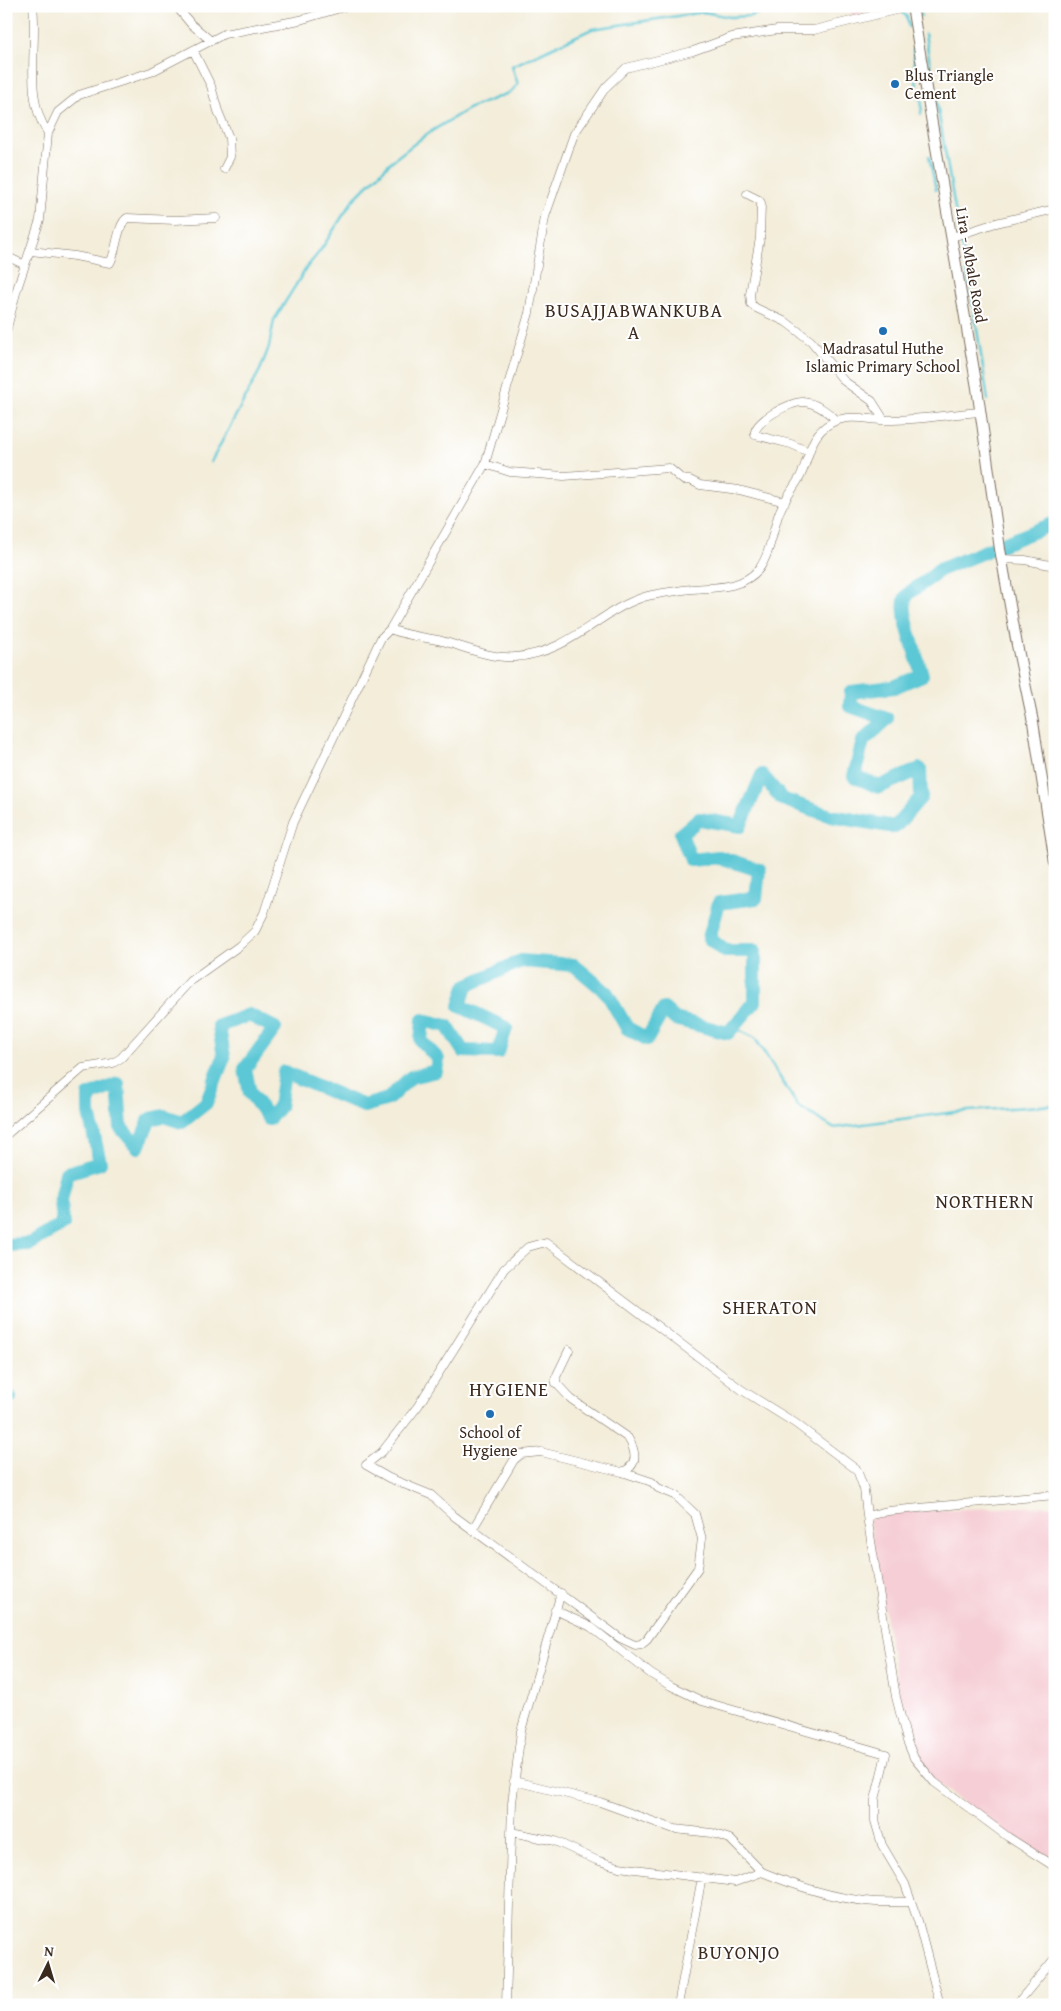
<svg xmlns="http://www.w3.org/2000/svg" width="1061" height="2011" font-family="'Gentium Book Plus',serif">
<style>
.built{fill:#f6cfd6}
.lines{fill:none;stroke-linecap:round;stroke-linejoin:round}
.stream{stroke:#5cc7d5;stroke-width:2.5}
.river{stroke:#5cc7d5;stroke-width:14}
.minor-casing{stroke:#7b6e60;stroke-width:9}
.major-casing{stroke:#7b6e60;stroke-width:12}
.minor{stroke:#fff;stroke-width:8}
.major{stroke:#fff;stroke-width:10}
.poi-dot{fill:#1f6fb2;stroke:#fff;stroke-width:2}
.labels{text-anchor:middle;stroke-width:4;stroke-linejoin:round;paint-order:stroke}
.poi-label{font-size:16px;fill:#3b2a1e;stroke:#fff}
.street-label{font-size:16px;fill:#3b2a1e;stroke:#fff}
.quarter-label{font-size:19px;letter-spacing:1px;fill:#3b2a1e;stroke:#fff}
</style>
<rect width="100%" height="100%" fill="#fff"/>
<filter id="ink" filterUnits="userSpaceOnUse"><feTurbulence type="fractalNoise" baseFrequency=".02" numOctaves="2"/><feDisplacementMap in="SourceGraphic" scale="10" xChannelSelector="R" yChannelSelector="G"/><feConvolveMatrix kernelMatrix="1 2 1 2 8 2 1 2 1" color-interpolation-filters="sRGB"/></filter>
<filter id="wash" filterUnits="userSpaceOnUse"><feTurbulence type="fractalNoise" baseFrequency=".0096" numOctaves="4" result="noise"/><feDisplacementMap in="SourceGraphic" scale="20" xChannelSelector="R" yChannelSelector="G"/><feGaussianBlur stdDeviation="1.12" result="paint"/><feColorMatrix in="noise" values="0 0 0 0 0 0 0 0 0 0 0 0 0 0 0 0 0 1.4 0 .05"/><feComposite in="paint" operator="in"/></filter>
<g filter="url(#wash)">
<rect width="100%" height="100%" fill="#f3edda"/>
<path class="built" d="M848,6H893L852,16Z
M1055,1506V1861L1009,1837L936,1782L917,1759L900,1701L869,1519L901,1511Z"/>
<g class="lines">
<path class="stream" d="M920,6L921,16
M902,12L907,17L909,27
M925,34L959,232
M913,48L917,88
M919,98L922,102L921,114
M929,156L936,190
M961,240L970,288
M971,292L973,306
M974,310L988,400
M211,462L260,370L269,347L274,320L307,267L320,251L353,200L392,161L427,134L468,109L511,92L518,84L512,66L592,29L704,12L730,17L750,16L779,6
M733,1027L755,1038L798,1106L833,1128L955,1112L1055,1105"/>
<path class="river" d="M6,1245L29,1244L63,1224L61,1201L67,1173L100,1163L89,1113V1096L118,1084L121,1128L138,1147L150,1119L164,1116L182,1122L206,1103L224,1057L219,1026L249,1015L275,1028L245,1069L250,1093L269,1119L279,1107L284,1072L364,1106L388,1099L411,1077L436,1071L438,1059L421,1041L423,1020L447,1026L463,1051L498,1052L506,1028L460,1006L466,986L521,961L574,965L607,993L627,1028L647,1039L664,1009L675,1019L728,1033L755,1002V951H725L709,938L719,903L756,898L759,870L719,857L691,860L681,834L699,819L740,826L762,775L782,799L831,816L895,827L921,797L920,769L879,787L854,776L863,741L887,719L850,706L851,692L894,687L922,675C918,658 899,612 906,597C911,588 931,580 939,570L1055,523
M6,1392L10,1398L6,1400"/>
</g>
</g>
<g filter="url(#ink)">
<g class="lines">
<g class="minor-casing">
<path id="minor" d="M33,6C38,46 23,98 48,133
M176,6L191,24L210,40
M193,50L211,86L218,111L229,138L230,157L224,169
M747,194L759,200L761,203L760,238L750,294L751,304L756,308L786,322L811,341L844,381L872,401L884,420
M952,237L996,223L1055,209
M31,251L75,256L110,263C117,251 117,225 127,218L175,220L216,218
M6,256L25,265
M6,332L17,289L40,220L48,133L58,112L79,95L151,72L224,34L300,20L347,6
M809,452L791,444L755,435C752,422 791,401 803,402C817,403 827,412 837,420
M485,464L510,472L564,476L669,468L683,480H690L700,485L739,490L785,502
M1002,559L1025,560L1055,566
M390,629C407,636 424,637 442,641C465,647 491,659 515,657C572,652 597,612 644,597C654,594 682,590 692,589C716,587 742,589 759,569C770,554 773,530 779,513C784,500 793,489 800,477C810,457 809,435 831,423C848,414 865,419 883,420C915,421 949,414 981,412
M6,1135L83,1068L113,1063L121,1058L190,981L239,946L255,931L264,913L293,822L381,638L390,629L485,464L529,313L545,217L574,134L606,87L626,68L693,51L732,37L777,30H814L912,6
M569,1350L556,1377V1383L571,1399L628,1438C636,1451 639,1466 622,1472
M1055,1495L888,1511L867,1516L896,1697L907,1741L914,1758L934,1782L1008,1837L1055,1867
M472,1530L514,1460L521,1454L541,1452L622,1472L652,1482L658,1488L675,1495L695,1514L702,1539L698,1568L647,1639L641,1644L635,1645L620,1638L454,1516L431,1495L389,1478L366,1465L382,1452L418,1406L504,1269L528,1247L546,1242L742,1390L795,1423L857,1470L864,1489L867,1516
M555,1610L591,1627L651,1674L671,1686L702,1701L886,1754L875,1800V1821L882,1845L905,1884L918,1921L940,2005
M514,1781L600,1802L674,1829L712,1833L730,1839L762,1872
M511,1832L555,1841L596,1860L619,1867L735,1882L762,1872C796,1886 829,1897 865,1901C880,1903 896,1902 911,1902
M506,2005L512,1803L521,1731L561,1593
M678,2005L702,1877
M1016,2005L1055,1958"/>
</g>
<g class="major-casing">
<path id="major" d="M912,6L977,388L1000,549L1017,645L1033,722L1055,863"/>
</g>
<use href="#minor" class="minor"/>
<use href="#major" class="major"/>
</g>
</g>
<g class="poi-dot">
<circle cx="895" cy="84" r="5"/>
<circle cx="883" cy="331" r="5"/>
<circle cx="490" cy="1414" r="5"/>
</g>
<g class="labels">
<g class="poi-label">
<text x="905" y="81" text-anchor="start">Blus Triangle<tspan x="905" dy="18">Cement</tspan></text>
<text x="883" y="354">Madrasatul Huthe<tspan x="883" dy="18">Islamic Primary School</tspan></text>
<text x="490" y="1438">School of<tspan x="490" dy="18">Hygiene</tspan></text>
</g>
<g class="street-label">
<text transform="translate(972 265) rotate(80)" y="6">Lira - Mbale Road</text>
</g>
<g class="quarter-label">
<text x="634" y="317">BUSAJJABWANKUBA<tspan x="634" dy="22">A</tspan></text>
<text x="985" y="1208">NORTHERN</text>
<text x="770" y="1314">SHERATON</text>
<text x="509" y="1396">HYGIENE</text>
<text x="739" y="1959">BUYONJO</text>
</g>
</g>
<rect width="1061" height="2011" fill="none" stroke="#fff" stroke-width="25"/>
<g transform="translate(48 1964) rotate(5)" stroke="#ffffff" stroke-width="4" paint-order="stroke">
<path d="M0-4L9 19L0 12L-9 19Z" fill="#3b2a1e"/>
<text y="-8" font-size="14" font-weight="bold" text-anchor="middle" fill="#3b2a1e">N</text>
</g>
</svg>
